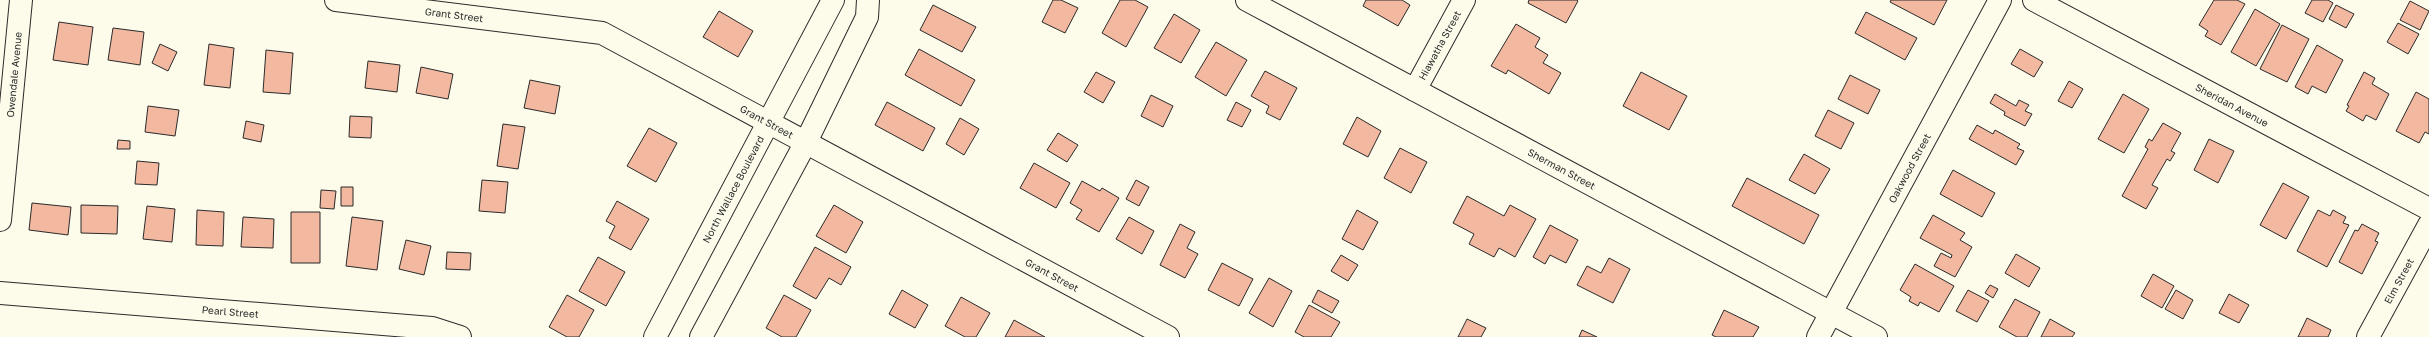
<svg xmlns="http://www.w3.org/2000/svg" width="2429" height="337" font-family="'Golos Text',sans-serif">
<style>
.building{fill:#f2b8a0;stroke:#2b2b2b}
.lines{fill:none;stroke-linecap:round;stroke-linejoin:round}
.minor-casing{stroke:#2b2b2b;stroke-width:24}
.minor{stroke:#fdfbea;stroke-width:22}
.labels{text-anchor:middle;stroke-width:3;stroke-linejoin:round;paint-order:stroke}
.street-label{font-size:10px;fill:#2b2b2b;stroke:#fdfbea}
</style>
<rect width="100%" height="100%" fill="#fdfbea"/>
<path class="building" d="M1053,0H1061L1078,8L1065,33L1042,22Z
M1120,0H1135L1148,7L1126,47L1102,33Z
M1366,0H1402L1410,5L1398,26L1363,6Z
M1529,0H1577L1578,1L1566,23L1528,3Z
M1891,0H1947L1934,25L1890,2Z
M2214,0H2237L2245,4L2221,45L2205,36L2208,31L2199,25Z
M2312,0H2328L2333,3L2323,22L2305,13Z
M2410,1L2429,11L2420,30L2400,20Z
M933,5L976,27L962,52L920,30Z
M2336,5L2354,14L2346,28L2329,19Z
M2255,9L2280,24L2256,66L2231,52Z
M719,11L753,31L738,57L703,37Z
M1866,12L1917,38L1905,60L1855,33Z
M1174,14L1200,30L1181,63L1154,48Z
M59,22L93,27L88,65L53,60Z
M2398,23L2419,34L2408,54L2387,42Z
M1516,24L1540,38L1535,47L1548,55L1543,63L1561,73L1549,94L1508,70L1506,74L1491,66Z
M2282,25L2309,39L2287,82L2260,69Z
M113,28L144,32L140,65L108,60Z
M1216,42L1247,60L1226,96L1195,77Z
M160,44L177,52L168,71L152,63Z
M209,44L234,48L230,88L204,85Z
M2317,45L2343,60L2326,93L2312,86L2308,94L2295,87Z
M919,49L975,80L961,106L905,75Z
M2020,49L2043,62L2034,77L2011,64Z
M266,50L293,53L290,94L263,92Z
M368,61L400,65L397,92L365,88Z
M421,67L453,74L448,99L416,93Z
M1265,71L1297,88L1280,120L1266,113L1269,106L1251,96Z
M1096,72L1115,82L1103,103L1084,92Z
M1641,72L1687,96L1669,130L1623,106Z
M2364,72L2375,78L2372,84L2389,94L2376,120L2366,115L2363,121L2346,111L2349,106L2347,105Z
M1850,75L1880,90L1868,114L1838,99Z
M530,80L560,86L555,114L524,108Z
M2069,81L2083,89L2072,108L2058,101Z
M2416,92L2429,99V134L2425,132L2419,143L2396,131Z
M1995,94L2016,106L2019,100L2029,105L2025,111L2032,114L2025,126L2004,115L2005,112L1990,103Z
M2123,94L2149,109L2124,153L2098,139Z
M1151,95L1173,106L1163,127L1141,116Z
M887,102L935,128L923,151L875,125Z
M1236,102L1251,110L1242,127L1227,120Z
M148,106L179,110L175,136L145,132Z
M1828,110L1854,123L1841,149L1815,136Z
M350,116L372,117L371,138L349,137Z
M1357,117L1381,131L1368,157L1343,144Z
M960,118L979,129L964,155L946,144Z
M246,121L264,125L261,142L243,138Z
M2163,123L2181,133L2171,151L2175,153L2170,161L2167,159L2152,185L2158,188L2146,209L2122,196L2148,149L2145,147L2149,139L2152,141Z
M503,124L525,127L518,169L497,166Z
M1977,125L1993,134L1995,130L2020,144L2017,148L2024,151L2016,165L1969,139Z
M649,128L677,143L656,182L627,166Z
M1058,133L1078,145L1067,162L1047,150Z
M2209,139L2234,151L2218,183L2194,170Z
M118,140L130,141V149H117Z
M1400,148L1427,162L1411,193L1384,178Z
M1804,154L1830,169L1815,194L1789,180Z
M137,161L159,163L157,185L135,184Z
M1034,163L1070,183L1056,208L1020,188Z
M1953,170L1995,193L1982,217L1940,194Z
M1747,178L1819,215L1804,244L1732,206Z
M482,180L508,182L505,213L479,211Z
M1136,180L1149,187L1139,206L1126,199Z
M1082,181L1100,191L1102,188L1119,198L1099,232L1076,219L1082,210L1070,203Z
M2283,183L2309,197L2286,239L2260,225Z
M341,187H353V206H341Z
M321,190L336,191L334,209L320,208Z
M1467,196L1504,216L1510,205L1536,219L1515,257L1499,248L1494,257L1469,244L1474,234L1453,223Z
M617,201L649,219L631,250L609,238L615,226L606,221Z
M32,203L71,207L68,235L29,230Z
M81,205L118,206L117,234L81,233Z
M834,205L863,222L846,253L816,236Z
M147,206L175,209L172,242L143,239Z
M197,210L224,212L223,246L196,245Z
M1357,210L1378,222L1363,250L1342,239Z
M2318,210L2330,216L2333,210L2346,217L2343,223L2349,225L2327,267L2297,251Z
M291,212H320V263H291Z
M1933,215L1965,233L1960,240L1972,247L1955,277L1934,266L1941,253L1951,258L1952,255L1920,238Z
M243,217L274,219L273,248L241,247Z
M352,217L383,221L377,270L346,266Z
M1129,217L1154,231L1142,254L1116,239Z
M1180,224L1195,232L1187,248L1198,254L1185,278L1160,265Z
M2362,224L2379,233L2375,241L2378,242L2362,274L2339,262L2355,230L2358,231Z
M1550,225L1578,240L1566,263L1550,255L1545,264L1533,257Z
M406,240L431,246L424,275L399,269Z
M815,247L851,267L841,285L829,278L816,299L793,286Z
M447,252L471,253L470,270L446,269Z
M2016,254L2040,268L2029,287L2005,273Z
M1341,255L1358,265L1348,281L1331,271Z
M598,257L625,272L606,306L579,291Z
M1609,258L1630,269L1613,303L1577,285L1587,266L1601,273Z
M1222,263L1253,279L1239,306L1208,290Z
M1915,264L1954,286L1939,312L1920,302L1918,306L1909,301L1911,297L1900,290Z
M2153,274L2174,286L2162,308L2141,296Z
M1269,278L1292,291L1273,327L1249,313Z
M1990,285L1998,289L1993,298L1985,293Z
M902,290L928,305L915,328L889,314Z
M1318,290L1339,301L1332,313L1312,302Z
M1968,290L1989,301L1977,322L1956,311Z
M2176,290L2193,300L2183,319L2165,309Z
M2229,294L2249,305L2239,323L2219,313Z
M567,295L594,310L579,337H567L549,327Z
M784,295L811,310L796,337H782L766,328Z
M961,297L990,313L976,337H965L945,326Z
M2015,299L2040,312L2027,337H2017L1999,327Z
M1309,305L1340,322L1331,337H1304L1295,332Z
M1724,310L1759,327L1753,337H1716L1712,335Z
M2307,318L2331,330L2328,337H2298Z
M1467,319L1486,328L1481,337H1458Z
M2050,319L2075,333L2072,337H2041Z
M1014,320L1045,337H1005Z
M1582,330L1597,337H1579Z"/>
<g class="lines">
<g class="minor-casing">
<g id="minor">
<path id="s1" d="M336,0L602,33L1168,337"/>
<path id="s2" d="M1247,0L1876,337"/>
<path id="s3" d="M2034,0L2429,209"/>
<path id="s4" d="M1415,90L1464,0"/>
<path id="s5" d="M0,220L21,0"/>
<path id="s6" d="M0,293L432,328L460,337"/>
<path id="s7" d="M655,337L833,0"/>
<path d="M701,337L806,142L867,17L868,0"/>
<path id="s8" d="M1818,337L2000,0"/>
<path id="s9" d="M2368,337L2429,225"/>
</g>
</g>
<use href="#minor" class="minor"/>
</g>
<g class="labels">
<g class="street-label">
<text dy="4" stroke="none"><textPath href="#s1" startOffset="119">Grant Street</textPath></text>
<text dy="4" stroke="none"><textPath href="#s4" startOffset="51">Hiawatha Street</textPath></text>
<text dy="4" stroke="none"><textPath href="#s5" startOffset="146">Owendale Avenue</textPath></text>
<text dy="4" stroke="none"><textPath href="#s3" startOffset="224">Sheridan Avenue</textPath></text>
<text dy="4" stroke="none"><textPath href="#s1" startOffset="455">Grant Street</textPath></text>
<text dy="4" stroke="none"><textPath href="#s2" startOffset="357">Sherman Street</textPath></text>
<text dy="4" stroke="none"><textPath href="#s8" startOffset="192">Oakwood Street</textPath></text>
<text dy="4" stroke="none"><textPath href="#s7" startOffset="167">North Wallace Boulevard</textPath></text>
<text dy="4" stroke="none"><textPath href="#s1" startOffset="779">Grant Street</textPath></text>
<text dy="4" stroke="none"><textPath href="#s9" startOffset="64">Elm Street</textPath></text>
<text dy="4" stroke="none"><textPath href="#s6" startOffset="231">Pearl Street</textPath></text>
</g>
</g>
</svg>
